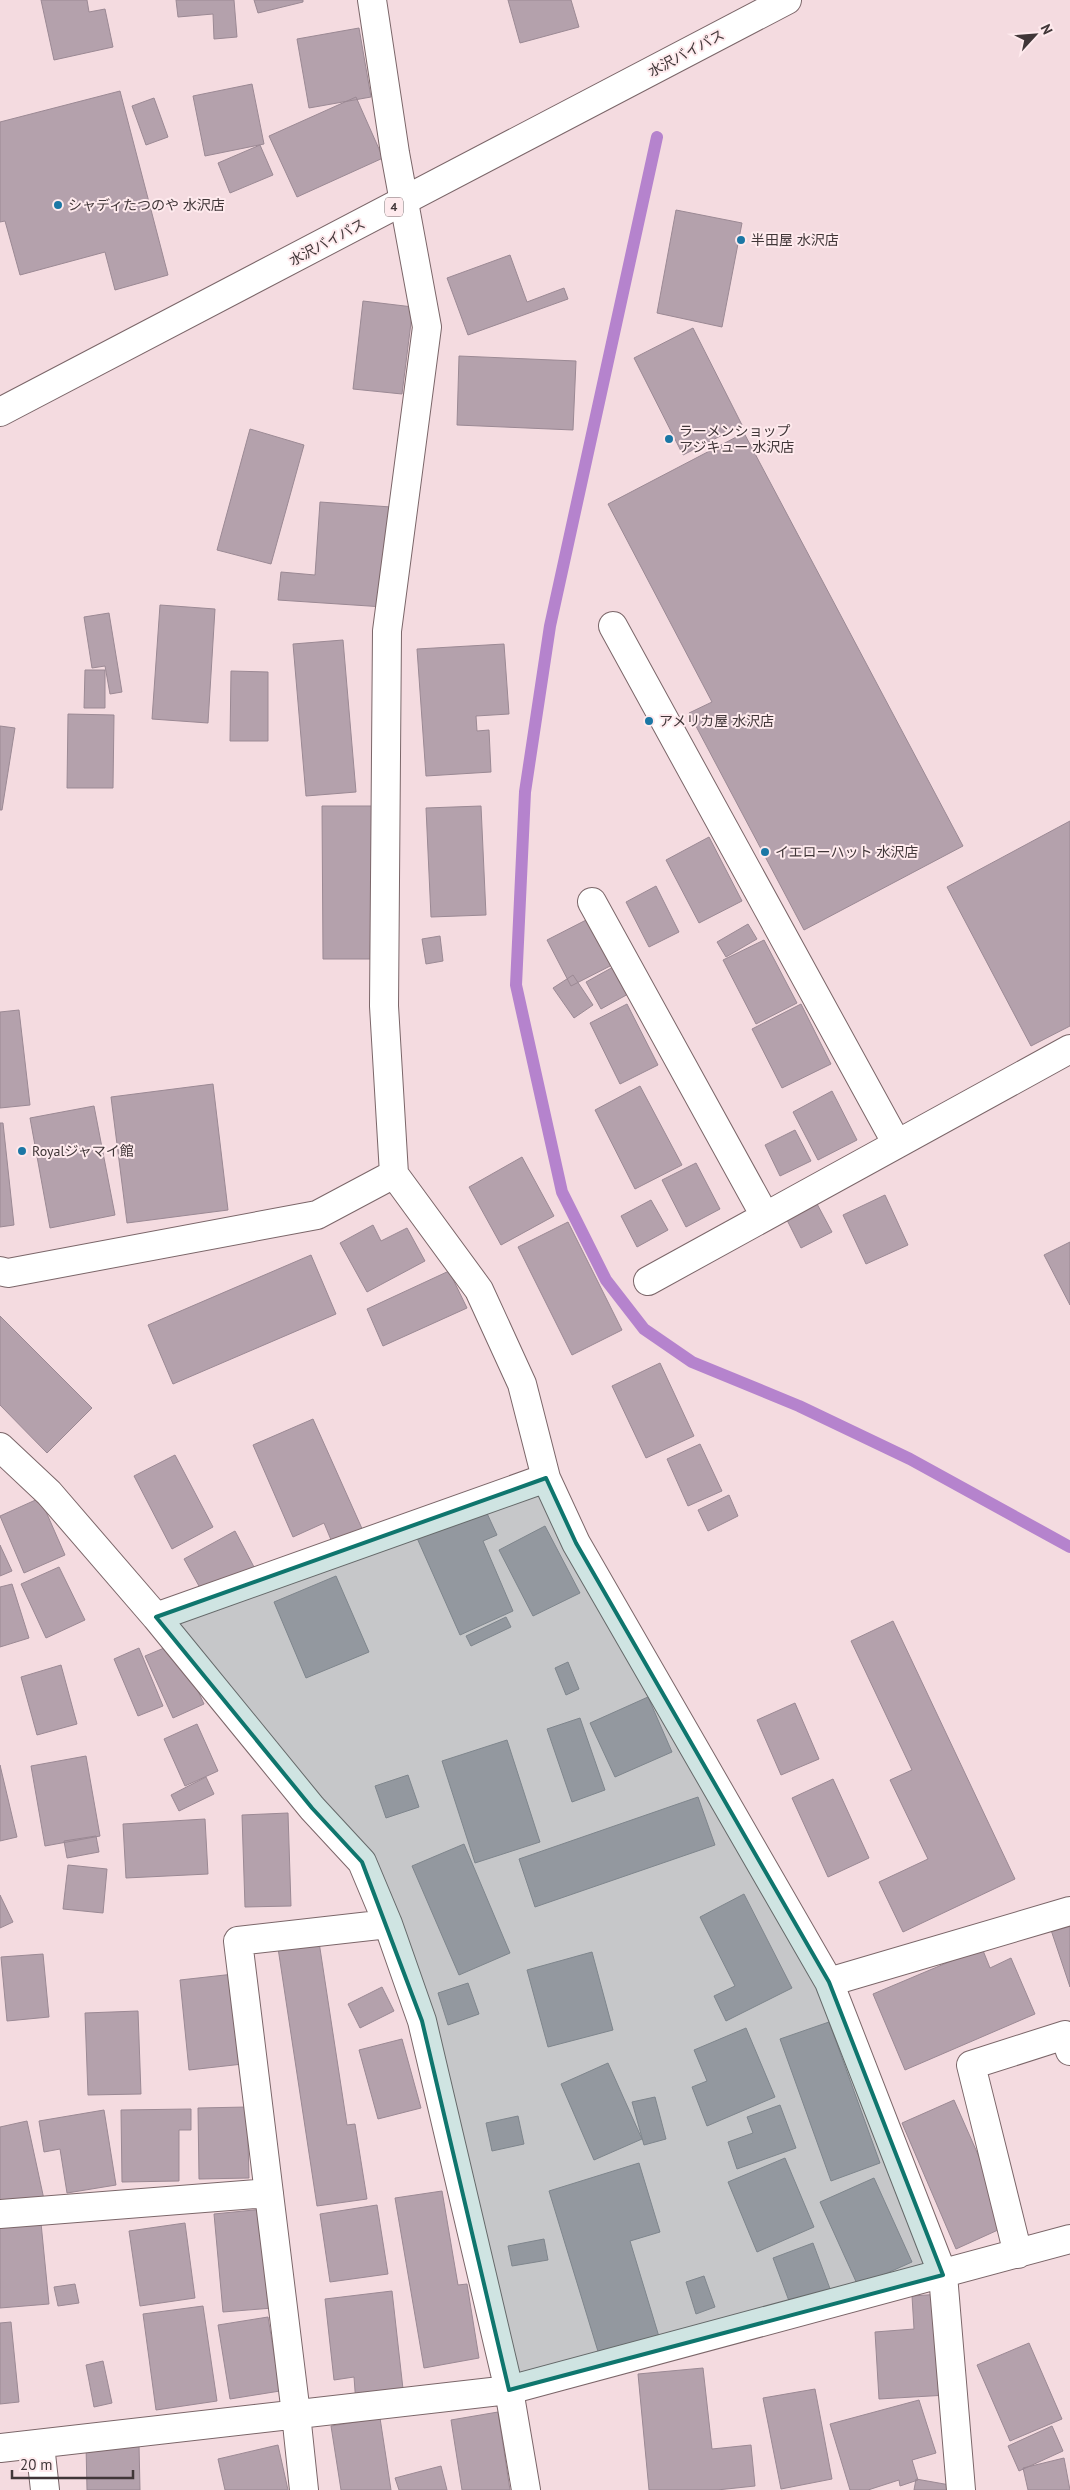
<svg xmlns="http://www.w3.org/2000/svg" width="1070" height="2490" font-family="'PT Sans','Noto Sans JP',sans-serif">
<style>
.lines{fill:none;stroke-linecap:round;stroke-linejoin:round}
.stream{stroke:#b583cd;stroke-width:12}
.building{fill:#b4a1ac;stroke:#9b8994}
.street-casing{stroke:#7b6669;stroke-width:30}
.highway-casing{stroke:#7b6669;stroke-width:30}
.street{stroke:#fff;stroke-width:28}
.highway{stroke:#fff;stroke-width:28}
.marked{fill:#0f766e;fill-opacity:0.2;stroke:#0f766e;stroke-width:4;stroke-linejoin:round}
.poi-dot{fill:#1b77a5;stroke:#feeaed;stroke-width:2}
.labels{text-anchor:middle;stroke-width:4;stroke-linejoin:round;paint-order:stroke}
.shield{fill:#feeaed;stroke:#796c6e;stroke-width:1}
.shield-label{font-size:12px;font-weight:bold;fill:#403638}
.street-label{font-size:14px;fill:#403638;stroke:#feeaed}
.poi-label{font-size:14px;fill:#403638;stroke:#feeaed;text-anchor:start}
</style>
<rect width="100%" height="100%" fill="#f4dbe0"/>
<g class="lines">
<path class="stream" d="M657,137L550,626L525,792L516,985L562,1192L606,1280L644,1329L692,1362L799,1406L910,1459L1070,1547"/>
</g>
<path class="building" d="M41,0H87L89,12L105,9L113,47L54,60Z
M176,0H234L237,37L214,39L213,14L178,17Z
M254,0H303V2L258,13Z
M508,0H571L579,27L520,43Z
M359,28L371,97L309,108L297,39Z
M252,84L264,144L205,156L193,96Z
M120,91L168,275L115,290L105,252L20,275L5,221L0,222V122Z
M356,97L383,158L297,197L269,136Z
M154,98L168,137L146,145L132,106Z
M260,145L273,175L230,193L218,163Z
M676,210L742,223L722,327L657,313Z
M510,255L527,302L564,288L568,299L468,335L447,278Z
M363,301L413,307L402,394L353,389Z
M693,328L742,425L683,455L634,358Z
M459,356L576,361L573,430L457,425Z
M250,429L304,445L271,564L217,550Z
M744,433L963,846L804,930L689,713L712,702L608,504Z
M320,502L391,507L384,607L278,600L281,572L315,575Z
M160,605L215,609L208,723L152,719Z
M109,613L122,692L110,694L105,666L92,668L84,617Z
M343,640L356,792L306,796L293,644Z
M504,644L509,714L476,716L477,731L489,730L491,772L426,776L417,649Z
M85,670H105V708H84Z
M231,671L268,672V741H230Z
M68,714L114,715L113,788H67Z
M0,726L15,728L2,810H0Z
M322,806H376V959H323Z
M481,806L486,915L431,917L426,808Z
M1070,821V1026L1031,1046L947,887Z
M709,837L742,901L699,923L666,860Z
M656,886L679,932L649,947L626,902Z
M592,917L616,963L571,986L547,940Z
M748,924L757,939L726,957L717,942Z
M440,936L443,961L426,964L422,939Z
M764,940L797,1003L756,1024L723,960Z
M615,966L630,993L601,1009L586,982Z
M573,975L593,1005L574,1018L553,988Z
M627,1004L658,1065L620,1084L590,1023Z
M801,1004L831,1064L782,1088L752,1029Z
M19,1010L30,1105L0,1108V1012Z
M213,1084L228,1210L127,1223L111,1097Z
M640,1086L682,1165L635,1189L595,1110Z
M832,1091L857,1140L818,1160L793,1112Z
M94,1106L115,1215L50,1228L30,1118Z
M0,1123H3L14,1225L0,1227Z
M795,1130L811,1161L780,1176L765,1145Z
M522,1157L554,1216L501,1245L469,1187Z
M696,1163L720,1209L686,1227L662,1180Z
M885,1195L908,1245L866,1264L843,1215Z
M651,1200L668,1230L637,1247L621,1216Z
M816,1202L832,1232L801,1248L786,1218Z
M568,1222L622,1330L572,1355L518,1247Z
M373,1225L381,1241L407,1228L425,1261L367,1292L340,1243Z
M1070,1242V1305L1044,1255Z
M311,1255L336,1314L173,1384L148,1325Z
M449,1271L467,1308L383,1346L367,1309Z
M0,1316L92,1408L47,1453L0,1405Z
M660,1363L694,1436L646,1458L612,1386Z
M313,1419L364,1533L334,1547L324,1523L293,1537L253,1445Z
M700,1444L722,1491L688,1506L667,1459Z
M175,1455L213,1527L172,1549L134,1476Z
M729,1495L738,1516L708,1531L698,1510Z
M40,1498L65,1555L24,1573L0,1516Z
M485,1509L497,1535L483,1541L513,1611L460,1635L417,1538Z
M545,1526L580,1593L533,1616L499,1550Z
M235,1531L254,1567L204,1595L184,1559Z
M0,1545L12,1571L0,1576Z
M59,1567L85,1620L46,1638L21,1584Z
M336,1576L369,1652L306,1678L274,1602Z
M12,1584L29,1638L0,1647V1587Z
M506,1617L511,1627L471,1646L466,1636Z
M893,1621L1015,1879L903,1932L879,1882L928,1859L890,1780L912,1770L851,1641Z
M176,1643L204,1704L173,1718L145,1656Z
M139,1648L163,1706L138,1716L114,1659Z
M568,1662L579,1689L566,1695L555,1668Z
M61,1665L77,1724L37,1735L21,1677Z
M648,1697L672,1752L615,1777L590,1723Z
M795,1703L819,1759L781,1775L757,1720Z
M580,1718L605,1790L572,1802L547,1729Z
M197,1724L218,1771L185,1786L164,1739Z
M507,1740L540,1842L475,1863L442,1761Z
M86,1756L100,1836L45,1846L31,1766Z
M0,1765L17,1837L0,1841Z
M408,1775L419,1807L386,1818L375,1786Z
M206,1777L214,1794L179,1811L171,1795Z
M833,1779L869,1858L828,1877L792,1798Z
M698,1797L715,1845L535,1907L519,1859Z
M288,1813L291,1906L245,1907L242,1815Z
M205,1819L208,1874L126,1878L123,1824Z
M96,1836L99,1852L67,1858L64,1841Z
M464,1844L510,1953L459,1975L412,1866Z
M68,1865L107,1869L103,1913L63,1909Z
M744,1894L792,1988L726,2021L714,1996L735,1986L700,1917Z
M0,1895L13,1922L0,1928Z
M1070,1910V1987L1047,1918Z
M319,1942L347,2125L355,2124L367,2199L317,2206L278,1948Z
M982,1948L990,1968L1011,1958L1035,2014L905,2070L873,1994Z
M592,1952L613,2030L548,2047L527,1970Z
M43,1954L49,2017L7,2021L1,1957Z
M234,1974L243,2064L189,2070L180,1980Z
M468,1983L479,2014L448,2025L438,1993Z
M382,1987L394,2011L360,2028L348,2004Z
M138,2011L141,2094L88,2095L85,2013Z
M829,2022L880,2163L831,2181L780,2039Z
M746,2028L775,2097L707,2126L692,2087L707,2081L694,2050Z
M402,2039L421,2108L378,2119L359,2050Z
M608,2063L642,2139L594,2160L561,2084Z
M655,2097L666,2139L644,2145L632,2102Z
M954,2100L1009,2225L956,2249L902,2123Z
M780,2105L796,2148L737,2169L728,2142L753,2133L747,2117Z
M247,2107L249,2178L199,2179L198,2108Z
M191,2109V2130H179V2181L122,2182L121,2110Z
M104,2110L116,2185L67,2193L60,2149L44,2152L39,2121Z
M518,2116L524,2144L492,2151L486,2123Z
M27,2121L45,2204L0,2214V2127Z
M785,2158L814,2227L757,2252L728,2182Z
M639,2163L660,2232L630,2241L660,2340L600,2358L549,2191Z
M874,2178L912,2262L858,2286L820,2202Z
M442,2191L458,2285L467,2284L479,2358L424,2368L395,2198Z
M377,2205L388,2274L330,2282L320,2214Z
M264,2209L273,2308L223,2312L214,2214Z
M41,2223L49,2304L0,2308V2227Z
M185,2223L195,2298L140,2306L129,2231Z
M544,2239L548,2260L512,2266L508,2246Z
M813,2243L832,2294L792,2309L773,2258Z
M704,2276L715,2307L696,2314L686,2282Z
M75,2284L79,2303L58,2306L54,2287Z
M392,2291L404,2398L356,2404L354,2377L334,2380L325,2299Z
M941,2294L947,2395L879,2399L875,2332L914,2329L912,2296Z
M203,2306L217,2401L156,2410L143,2314Z
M268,2317L280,2391L230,2399L218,2325Z
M11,2322L19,2402L0,2404V2323Z
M1029,2343L1062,2419L1010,2441L977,2365Z
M103,2361L112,2403L94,2407L86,2365Z
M703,2368L712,2449L751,2445L755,2486L717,2490H649L638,2374Z
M815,2389L832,2479L781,2489L763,2398Z
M919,2400L936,2453L912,2460L918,2480L900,2486L899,2480L868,2490H850L830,2424Z
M498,2412L510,2490H462L451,2420Z
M380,2418L391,2490H341L331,2426Z
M1052,2426L1063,2451L1019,2471L1008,2446Z
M139,2444L140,2490H87L86,2445Z
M278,2445L288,2490H225L218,2459Z
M1064,2458L1070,2490H1028L1023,2468Z
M441,2466L447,2490H399L395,2478Z
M916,2479L950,2485L949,2490H914Z"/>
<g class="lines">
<g class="street-casing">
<path id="street" d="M613,626L897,1144
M592,902L765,1216
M0,1271L8,1273L317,1215L394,1174L384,1006L387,631L427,327L395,153L372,0
M648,1281L1070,1049
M0,1447L49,1493L156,1617L312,1808L362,1862L388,1924L422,2021L509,2390L526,2490
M546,1478L576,1543L829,1982L943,2275L961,2490
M156,1617L546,1478L522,1384L479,1290L394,1174
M829,1982L1070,1911
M0,2214L269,2193
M1018,2254L971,2065L1065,2035L1070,2051
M40,2445L45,2490
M0,2448L509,2390L1070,2239
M304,2490L296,2414L238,1941L388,1924"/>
</g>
<g class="highway-casing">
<path id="highway" d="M0,412L787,0"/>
</g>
<use href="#street" class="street"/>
<use href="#highway" class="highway"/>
</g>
<path class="marked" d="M546,1478L576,1543L829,1982L943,2275L509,2390L422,2021L362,1862L312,1808L156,1617Z"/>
<g class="poi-dot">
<circle cx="58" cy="205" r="5"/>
<circle cx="741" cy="240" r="5"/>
<circle cx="669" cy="439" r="5"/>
<circle cx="649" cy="721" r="5"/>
<circle cx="765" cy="852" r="5"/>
<circle cx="22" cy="1151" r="5"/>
</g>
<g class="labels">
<rect class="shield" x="385" y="197.5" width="18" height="19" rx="4"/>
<g class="shield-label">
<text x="394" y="211">4</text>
</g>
<g class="street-label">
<text transform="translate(686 53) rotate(-28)" y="5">水沢バイパス</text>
<text transform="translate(327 242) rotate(-28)" y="5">水沢バイパス</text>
</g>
<g class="poi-label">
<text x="68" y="210">シャディたつのや 水沢店</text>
<text x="751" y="245">半田屋 水沢店</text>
<text x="679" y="436">ラーメンショップ<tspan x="679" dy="16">アジキュー 水沢店</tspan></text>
<text x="659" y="726">アメリカ屋 水沢店</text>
<text x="775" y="857">イエローハット 水沢店</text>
<text x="32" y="1156">Royalジャマイ館</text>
</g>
</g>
<g transform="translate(1035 35) rotate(64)" stroke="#feeaed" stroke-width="4" paint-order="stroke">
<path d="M0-4L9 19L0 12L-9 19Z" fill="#403638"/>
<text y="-8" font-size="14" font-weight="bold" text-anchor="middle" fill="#403638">N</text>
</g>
<path d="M12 2470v8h121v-8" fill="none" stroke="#403638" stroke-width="2.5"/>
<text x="20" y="2470" font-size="15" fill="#403638" stroke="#feeaed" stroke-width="4" paint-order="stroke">20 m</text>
</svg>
